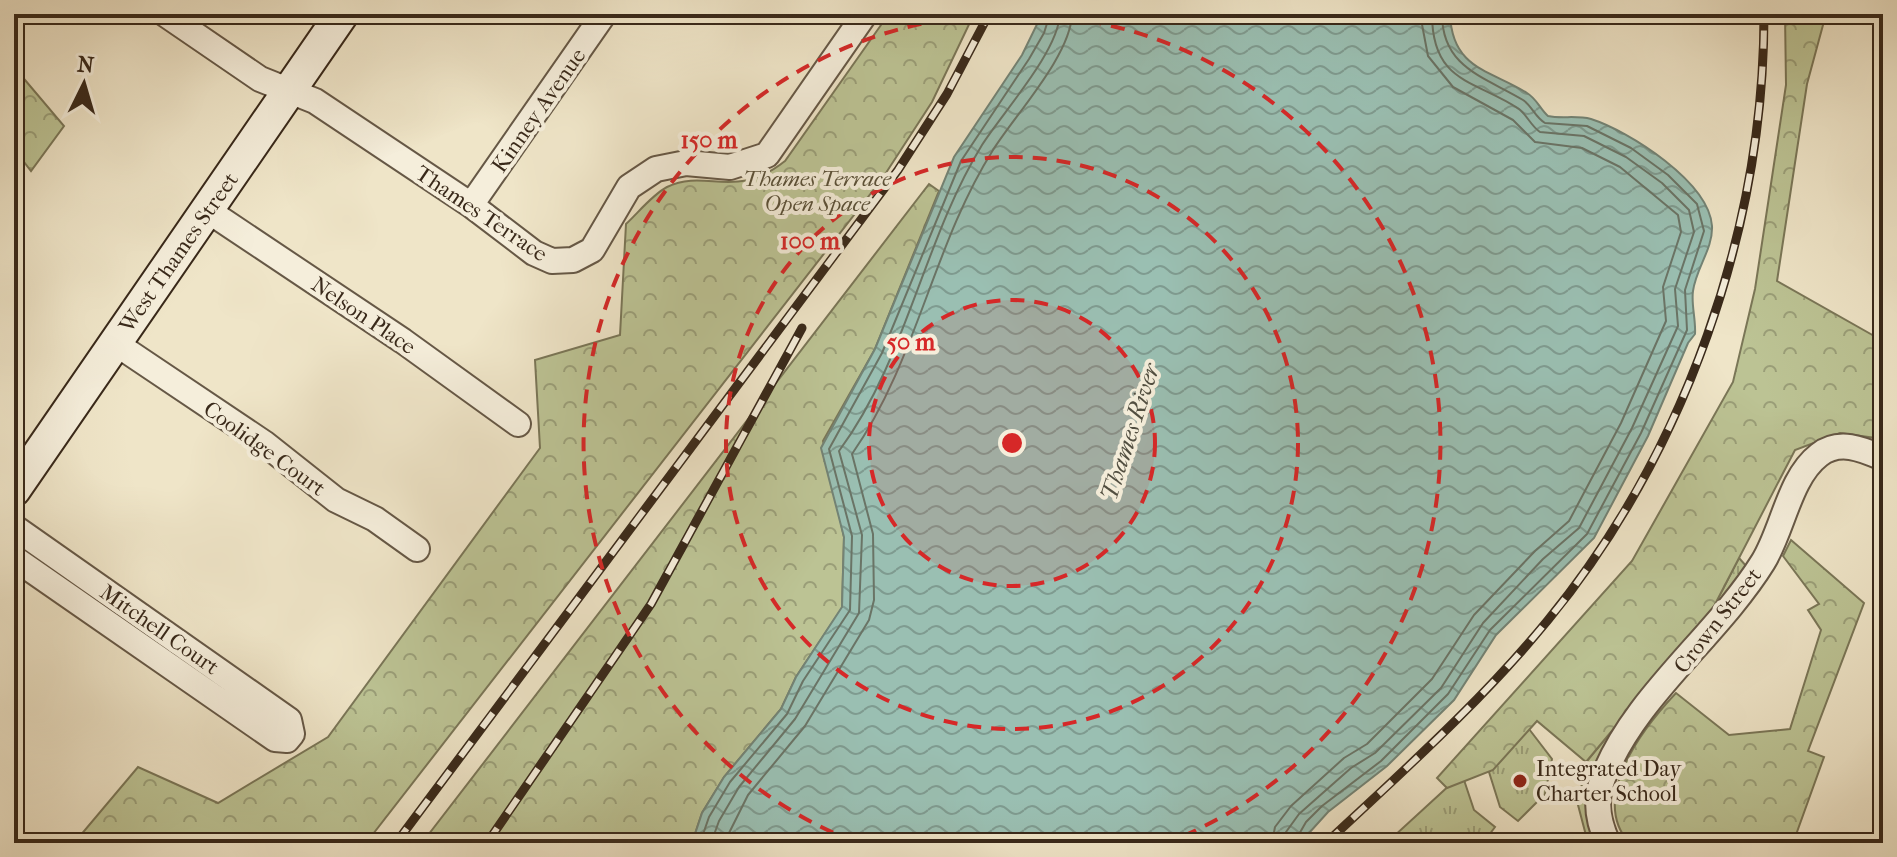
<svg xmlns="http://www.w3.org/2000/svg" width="1897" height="857" font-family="'IM FELL French Canon',serif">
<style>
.grass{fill:url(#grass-tufts);stroke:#7a7657;stroke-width:2}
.forest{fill:url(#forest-crowns);stroke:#7a7657;stroke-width:2}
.water{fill:url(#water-waves);stroke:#738375;stroke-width:2}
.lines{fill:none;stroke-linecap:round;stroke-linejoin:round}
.shore{stroke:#6a7466;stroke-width:2}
.street-casing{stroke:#665846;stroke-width:28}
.secondary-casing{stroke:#39291a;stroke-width:36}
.street{stroke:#f5eedb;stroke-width:24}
.secondary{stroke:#f5eedb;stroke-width:32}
.rail-casing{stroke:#39291a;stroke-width:9}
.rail{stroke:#f5eedb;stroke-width:6;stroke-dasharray:18;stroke-linecap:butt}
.ring{fill:none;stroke:#d62828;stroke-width:4;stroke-dasharray:14 10}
.poi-dot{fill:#8f2418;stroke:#f5eedb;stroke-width:3}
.labels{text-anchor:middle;stroke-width:8;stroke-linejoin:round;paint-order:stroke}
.street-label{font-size:22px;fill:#39291a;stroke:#f5eedb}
.park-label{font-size:22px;font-style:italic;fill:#5a5038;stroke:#f5eedb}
.poi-label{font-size:22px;fill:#39291a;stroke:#f5eedb;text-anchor:start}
.water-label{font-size:24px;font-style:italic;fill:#514e40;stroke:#f5eedb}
.centre{fill:#d62828;stroke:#f5eedb;stroke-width:4}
.ring-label{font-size:24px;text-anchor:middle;font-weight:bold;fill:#d62828;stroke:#f5eedb;stroke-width:8;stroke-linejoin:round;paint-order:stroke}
</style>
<defs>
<pattern id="grass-tufts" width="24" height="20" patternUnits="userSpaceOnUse" patternTransform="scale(2)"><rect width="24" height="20" fill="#bcc394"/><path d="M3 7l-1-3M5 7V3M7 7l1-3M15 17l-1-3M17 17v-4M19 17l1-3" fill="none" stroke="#9a9e78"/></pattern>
<pattern id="forest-crowns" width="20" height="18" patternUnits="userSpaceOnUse" patternTransform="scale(2)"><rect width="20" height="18" fill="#bcc394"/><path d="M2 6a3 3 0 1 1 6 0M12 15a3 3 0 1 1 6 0" fill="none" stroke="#9a9e78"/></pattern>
<pattern id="water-waves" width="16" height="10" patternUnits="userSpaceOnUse" patternTransform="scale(2)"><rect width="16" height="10" fill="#9abfb2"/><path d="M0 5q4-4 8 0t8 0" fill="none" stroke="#7f9b90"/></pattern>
</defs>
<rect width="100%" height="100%" fill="#efe5c8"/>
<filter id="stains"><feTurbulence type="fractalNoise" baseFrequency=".0025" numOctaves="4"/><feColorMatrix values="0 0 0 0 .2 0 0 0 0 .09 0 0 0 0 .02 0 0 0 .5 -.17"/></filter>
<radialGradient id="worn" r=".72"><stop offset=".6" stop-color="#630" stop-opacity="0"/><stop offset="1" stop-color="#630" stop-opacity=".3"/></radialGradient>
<path class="grass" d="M1739,558L1748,568L1603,760L1599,843H1588L1578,805L1586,762L1711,612Z
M1529,729L1552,759L1545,794L1518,821L1500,807L1489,772Z
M1464,780L1474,810L1495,827L1483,843H1398L1393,837L1452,783Z"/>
<path class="forest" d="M881,14H974L932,102L882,179L366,843H74L138,767L218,803L328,737L540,448L535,360L620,335L626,224C638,213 652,195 667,187C707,168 735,201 785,161L881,25Z
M1785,14H1826L1807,84L1777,281L1883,341V439L1840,433L1795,450L1711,612L1586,762L1537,721L1493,770L1447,788L1437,778L1632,561L1733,382L1755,289L1786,85Z
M14,67L64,126L31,171L14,149Z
M929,184L939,191L875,349L823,441L844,537L842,608L796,677L781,709L724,777L702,813L692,843H422Z
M1791,540L1864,603L1808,751L1824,757L1793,843H1629C1589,797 1643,728 1676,693L1729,735L1790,729L1821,630L1808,610L1819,604L1783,556Z"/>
<path class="water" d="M1042,14H1450C1452,69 1490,70 1527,93C1537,99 1540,109 1548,116C1562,119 1576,115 1591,119C1629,131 1709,182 1712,226C1713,249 1696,268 1693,291C1691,304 1696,320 1695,334L1688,343L1648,436L1594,538L1496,635L1454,700L1387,766L1328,812L1300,843H692L702,813L724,777L781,709L796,677L842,607L844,537L821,448L875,349L954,157L1022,55Z"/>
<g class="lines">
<path class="shore" d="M700,843L709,817L730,782L787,714L803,681L850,610L852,536L829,449L882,353L961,161L1029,59L1044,33L1050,14
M711,843L719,821L739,787L795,719L859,613L862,535L839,451C907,359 923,241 982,145C1003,112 1058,52 1060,14
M724,843L748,795L805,726L869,620L874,600L873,534L852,454C917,361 933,245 993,150C1015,115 1071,55 1072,14
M1272,843L1275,827L1291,806L1344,758L1367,744L1432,679L1474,615L1535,551L1569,521L1621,423L1666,321L1663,287L1681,232L1678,215L1620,167L1582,148L1535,142L1513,120L1453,87L1428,56L1420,14
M1284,843L1286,832L1299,814L1351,768L1375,753L1441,688L1483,623L1543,559L1579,528L1632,428L1678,326L1675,289L1694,232L1689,210L1662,183L1626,157L1584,136L1540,132C1531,126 1527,115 1519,109C1476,80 1432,84 1432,14
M1294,843L1306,822L1322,806L1381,761L1448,694L1490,630L1587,534L1641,433L1687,330L1685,290L1704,231L1697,204L1668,175L1631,148L1587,126L1545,123C1535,117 1532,106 1523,100C1485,77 1442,68 1442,14"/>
<g class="street-casing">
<path id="street" d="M165,14L260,79L315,101L471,205L534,253L552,261L573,260L592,250L629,187L656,169L686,163L730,167L767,155L865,14
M471,205L604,14
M207,210L403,341L518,424
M115,343L264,443L336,500L375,519L417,549
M14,527L289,720L292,734L287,740L275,739L14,558
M1608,843C1598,822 1594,801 1603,778C1633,698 1717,636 1763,562C1783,530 1789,478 1819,455C1839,439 1862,449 1883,458"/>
</g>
<g class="secondary-casing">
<path id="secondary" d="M14,490L342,14"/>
</g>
<use href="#street" class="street"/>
<use href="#secondary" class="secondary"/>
<g class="rail-casing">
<path id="rail" d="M396,843L898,170L947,94L989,14
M487,843L651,604L802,328
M1326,843C1403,771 1482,701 1548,620C1685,453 1764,229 1764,14"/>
</g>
<use href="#rail" class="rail"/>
</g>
<circle cx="1012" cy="443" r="143" fill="#d62828" fill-opacity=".12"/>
<g class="ring">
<circle cx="1012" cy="443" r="143"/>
<circle cx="1012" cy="443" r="286"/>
<path d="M855 842A429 429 0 0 1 1008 14M1016 14A429 429 0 0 1 1169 842"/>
</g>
<circle class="poi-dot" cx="1520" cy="781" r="8"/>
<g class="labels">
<g class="street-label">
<text transform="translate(538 110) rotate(-55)" y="8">Kinney Avenue</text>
<text transform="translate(482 213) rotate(34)" y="8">Thames Terrace</text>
<text transform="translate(178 252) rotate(-55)" y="8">West Thames Street</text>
<text transform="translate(364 315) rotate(34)" y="8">Nelson Place</text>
<text transform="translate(265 448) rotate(36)" y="8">Coolidge Court</text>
<text transform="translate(1717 620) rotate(-52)" y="8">Crown Street</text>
<text transform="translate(160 629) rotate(35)" y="8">Mitchell Court</text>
</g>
<g class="park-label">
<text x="817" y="186">Thames Terrace<tspan x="817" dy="25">Open Space</tspan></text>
</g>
<g class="poi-label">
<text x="1536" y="776">Integrated Day<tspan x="1536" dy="25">Charter School</tspan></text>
</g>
<g class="water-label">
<text transform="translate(1130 432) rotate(-72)" y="8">Thames River</text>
</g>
</g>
<circle cx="1012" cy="443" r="12" class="centre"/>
<g class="ring-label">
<text x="709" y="148">150 m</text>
<text x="810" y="249">100 m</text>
<text x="911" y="350">50 m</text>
</g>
<rect width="1897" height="857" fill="none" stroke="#efe5c8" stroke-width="48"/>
<rect x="16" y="16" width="1865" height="825" fill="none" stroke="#39291a" stroke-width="4"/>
<rect x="24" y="24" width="1849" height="809" fill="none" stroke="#39291a" stroke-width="2"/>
<g transform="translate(84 84) rotate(5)" stroke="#f5eedb" stroke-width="6" paint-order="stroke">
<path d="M0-6L14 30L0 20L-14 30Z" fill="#39291a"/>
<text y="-12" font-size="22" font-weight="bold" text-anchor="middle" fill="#39291a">N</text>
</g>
<rect width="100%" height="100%" filter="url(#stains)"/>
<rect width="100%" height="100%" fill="url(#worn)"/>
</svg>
